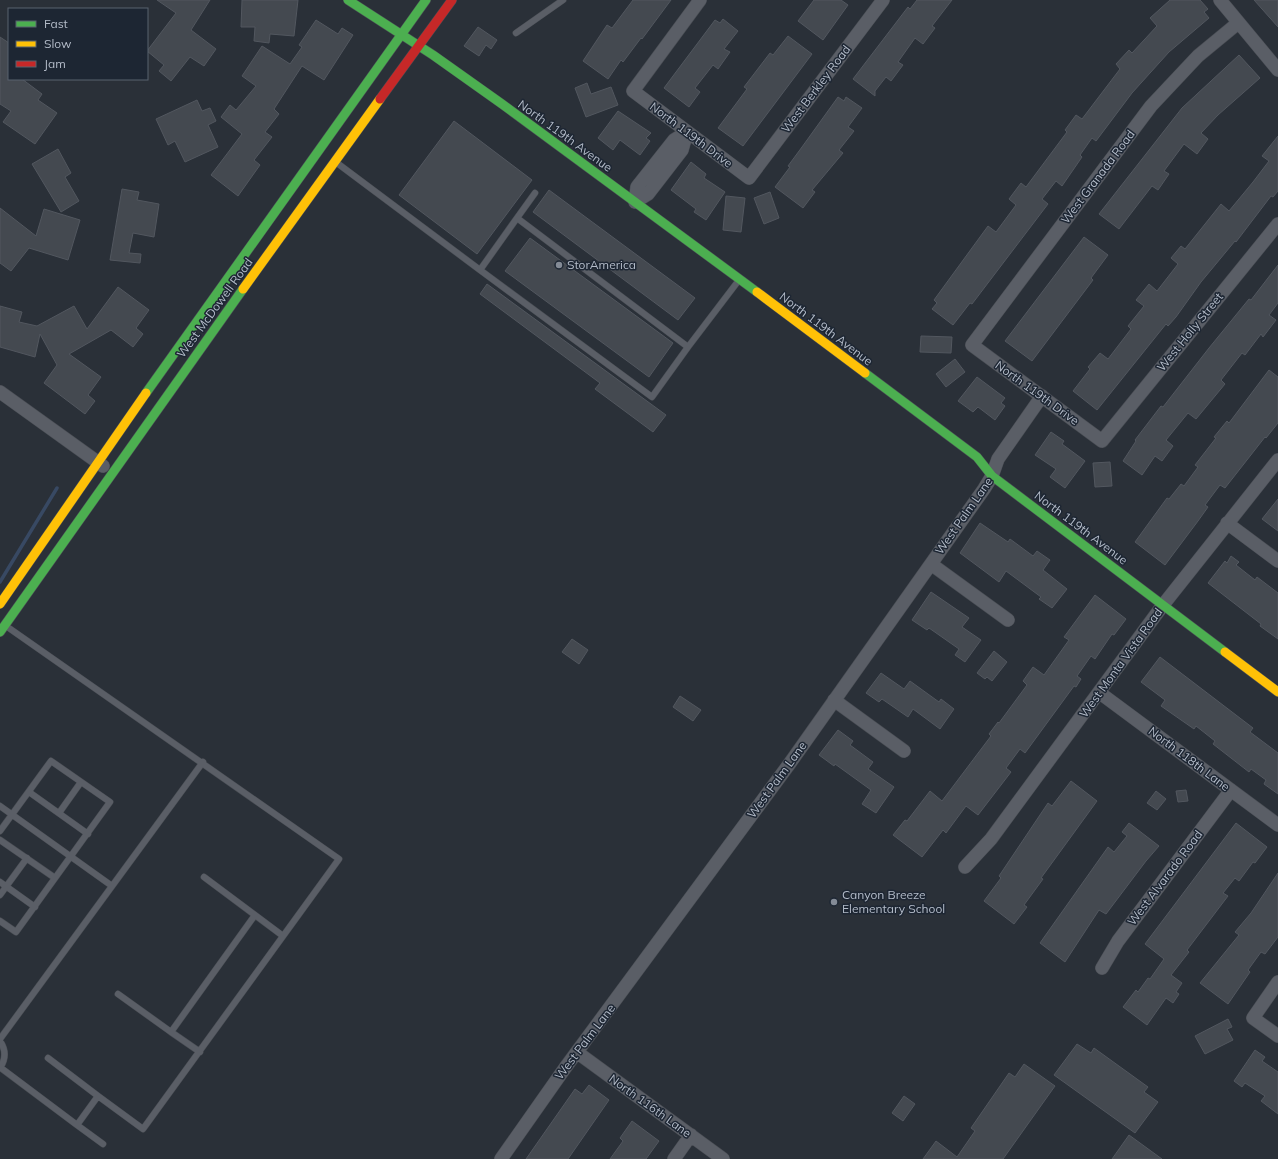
<svg xmlns="http://www.w3.org/2000/svg" width="1278" height="1159" font-family="Mulish,sans-serif">
<style>
.lines{fill:none;stroke-linecap:round;stroke-linejoin:round}
.stream{stroke:#384963;stroke-width:3.5}
.building{fill:#444950;stroke:#52575f}
.lane-casing{stroke:#484c53;stroke-width:7}
.street-casing{stroke:#484c53;stroke-width:14}
.fast-casing{stroke:#484c53;stroke-width:10}
.slow-casing{stroke:#484c53;stroke-width:10}
.jam-casing{stroke:#484c53;stroke-width:10}
.lane{stroke:#5a5e66;stroke-width:6}
.street{stroke:#5a5e66;stroke-width:13}
.fast{stroke:#4caf50;stroke-width:9}
.slow{stroke:#ffc107;stroke-width:9}
.jam{stroke:#c62828;stroke-width:9}
.poi-dot{fill:#848b96;stroke:#1d2633;stroke-width:1.5}
.labels{text-anchor:middle;stroke-width:3;stroke-linejoin:round;paint-order:stroke}
.street-label{font-size:12px;fill:#b4bcc9;stroke:#1d2633}
.poi-label{font-size:12px;fill:#b4bcc9;stroke:#1d2633;text-anchor:start}
</style>
<rect width="100%" height="100%" fill="#2a3038"/>
<g class="lines">
<path class="stream" d="M0,582L57,488"/>
</g>
<path class="building" d="M157,0H210L191,30L216,49L204,66L190,57L171,81L159,71L164,65L147,51L176,13Z
M242,0H298L294,36L270,34L269,43L254,41L255,27H241Z
M633,0H671L642,39L641,38L623,62L621,60L608,79L583,61L607,25L612,28Z
M814,0H841L848,5L823,40L798,21Z
M917,0H952L932,26L935,28L923,44L915,38L898,62L903,65L891,81L886,77L875,91V96L853,79L908,7L910,9Z
M1170,0H1200L1208,9L1204,12L1209,18L1169,52L1132,93L1096,141L1092,138L1080,155L1082,157L1062,186L1056,181L1042,199L1048,204L972,304L970,303L953,325L932,309L937,303L934,300L988,226L996,232L1016,205L1009,199L1021,183L1026,187L1067,132L1065,130L1076,115L1082,119L1120,69L1116,64L1129,50L1132,53L1157,26L1150,18Z
M1254,0H1278V27Z
M723,19L738,31L724,49L730,52L718,69L713,65L695,88L700,92L689,107L664,88L715,20L720,23Z
M316,20L338,34L342,28L353,35L324,80L302,66L274,109L279,114L265,132L272,137L254,160L260,165L238,196L211,175L242,134L221,117L230,105L236,110L256,86L242,76L262,46L290,64L302,47L299,45Z
M478,27L497,40L491,49L486,45L479,56L464,46Z
M788,36L812,54L743,146L718,128L747,89L744,87L770,53L773,55Z
M0,37L9,43V79H22L42,94L38,100L57,113L35,144L3,122L11,111L0,104Z
M1239,55L1260,78L1218,115L1201,133L1208,139L1197,154L1184,144L1164,171L1169,174L1158,190L1152,186L1119,229L1099,214L1182,108Z
M587,83L591,94L611,87L618,105L586,117L575,88Z
M838,97L844,101L846,97L862,108L848,127L854,131L839,150L843,153L812,190L815,192L803,208L775,187L790,167L788,166L802,147Z
M197,100L202,111L210,108L216,121L208,125L218,147L185,162L175,141L168,145L156,119Z
M618,111L651,133L646,138L650,141L640,155L620,140L613,150L598,138Z
M454,121L532,180L477,254L399,195Z
M1278,136V191L1273,197L1271,196L1236,242L1235,241L1201,282L1176,317L1168,326L1166,324L1097,410L1073,391L1090,369L1088,367L1100,353L1108,359L1131,329L1128,326L1144,306L1136,300L1149,284L1157,291L1178,264L1171,258L1181,246L1185,249L1221,204L1229,211L1253,182L1269,161L1262,156Z
M58,149L71,173L65,177L79,201L61,212L32,164Z
M691,162L706,174L704,178L725,192L706,220L694,212L696,209L671,190Z
M122,189L139,192L137,200L159,204L154,237L133,233L129,253L141,254L140,263L110,260Z
M549,190L695,298L678,320L533,212Z
M770,192L779,218L764,224L754,198Z
M726,196L745,198L741,232L723,230Z
M0,208L36,236L44,209L80,220L68,260L29,248L11,271L0,263Z
M1084,237L1108,255L1091,278L1093,280L1032,361L1005,341Z
M530,238L673,343L649,377L505,271Z
M1278,265V303L1269,315L1276,320L1263,337L1261,334L1245,355L1242,353L1221,380L1225,384L1196,419L1188,413L1166,440L1173,446L1162,461L1155,456L1142,475L1123,461L1136,441L1135,440L1161,406L1163,407L1209,348L1249,299L1251,300Z
M487,284L666,415L653,432L595,389L600,383L480,294Z
M118,287L149,310L136,328L143,334L133,347L111,330L69,354L101,377L88,395L95,401L85,414L44,383L57,365L40,334L35,357L0,347V306L22,312L19,322L37,326L74,306L87,329Z
M921,336L952,337L951,353L920,352Z
M955,359L965,372L946,387L936,374Z
M1269,370L1278,377V423L1266,438L1265,437L1225,488L1220,485L1205,505L1208,507L1198,521L1165,565L1135,542L1167,498L1169,499L1181,484L1184,486L1198,467L1195,465L1216,438L1214,437L1227,421L1229,423Z
M977,377L1005,398L1001,403L1005,406L995,420L978,407L973,412L958,401Z
M1051,432L1064,441L1062,444L1085,461L1065,488L1050,477L1056,469L1035,455Z
M1110,462L1112,486L1095,487L1093,463Z
M1278,499V531L1262,519Z
M980,523L1008,542L1010,539L1033,556L1037,551L1050,560L1043,570L1067,589L1052,608L1039,599L1041,597L1006,571L999,582L960,553Z
M1231,556L1239,562L1236,565L1255,580L1257,577L1278,593V639L1260,626L1261,624L1208,583L1225,561L1227,563Z
M931,592L969,618L962,627L981,640L965,662L955,655L959,649L929,628L927,630L912,620Z
M1095,595L1126,619L1114,635L1112,634L1095,659L1091,656L1077,676L1081,679L1076,687L1074,686L1025,753L1020,749L1006,768L1011,772L978,815L966,806L946,833L943,830L922,857L893,835L905,820L907,821L930,791L942,801L991,736L989,734L998,722L999,723L1027,685L1023,681L1033,667L1044,675L1069,640L1064,637Z
M572,639L588,650L579,664L562,652Z
M994,651L1007,662L992,681L987,677L985,679L977,673Z
M1160,657L1253,728L1250,732L1278,753V794L1264,784L1266,780L1251,769L1249,772L1213,744L1215,741L1196,726L1194,729L1161,706L1165,700L1141,682Z
M881,673L904,689L910,681L939,702L941,699L954,709L940,729L913,709L908,717L882,699L879,702L866,693Z
M680,696L701,710L693,721L673,707Z
M838,730L853,741L850,745L873,762L868,769L894,787L876,813L862,804L871,790L835,764L834,766L819,755Z
M1071,781L1097,801L1041,878L1043,879L1024,905L1027,907L1014,924L984,901L1001,878L999,876L1048,803L1052,806Z
M1186,790L1188,801L1178,802L1176,791Z
M1156,791L1166,799L1157,810L1147,803Z
M1129,823L1159,846L1146,861L1106,914L1099,910L1065,962L1040,943L1108,847L1114,852L1127,836L1122,832Z
M1236,823L1267,847L1255,863L1253,862L1239,881L1235,878L1223,893L1228,896L1187,950L1189,952L1171,975L1182,983L1176,992L1179,994L1173,1003L1166,998L1147,1025L1123,1007L1136,990L1138,992L1148,978L1150,979L1164,959L1145,944Z
M1278,873V937L1265,954L1261,952L1248,970L1250,972L1228,1004L1200,983L1239,935L1235,932L1251,913Z
M1228,1019L1232,1027L1227,1029L1233,1040L1205,1054L1195,1036Z
M1077,1044L1091,1053L1094,1048L1148,1087L1144,1092L1158,1102L1135,1133L1054,1075Z
M1255,1050L1265,1057L1262,1061L1278,1072V1114L1261,1101L1265,1096L1245,1083L1242,1087L1234,1081Z
M1024,1064L1055,1086L1003,1159H923L936,1141L957,1157L975,1131L971,1128L1009,1073L1015,1077Z
M589,1085L609,1100L568,1159H526L575,1089L582,1094Z
M904,1096L915,1104L903,1121L892,1113Z
M632,1121L659,1141L646,1159H610L623,1141L620,1138Z
M1129,1135L1162,1159H1112Z"/>
<g class="lines">
<g class="lane-casing">
<path id="lane" d="M516,33L563,0
M337,163L480,270L517,218L688,347L652,397L480,270
M517,218L535,193
M688,347L739,280
M29,792L88,834
M0,806L112,886
M59,813L81,782
M0,831L51,761L110,802L16,932L0,921
M0,840L55,878
M204,877L283,936
M0,882L35,907
M0,895L27,858
M118,994L171,1032
M0,1039L203,762
M0,1041C6,1050 6,1059 0,1068
M200,1052L171,1032L255,915
M48,1058L98,1096
M1,1068L77,1125L98,1096L143,1129L339,859L6,626
M77,1125L103,1144"/>
</g>
<g class="street-casing">
<path id="street" d="M700,0L633,91L749,178L883,0
M1220,0L1278,70
M1238,23L1198,56L1151,106L972,345L1102,441L1278,224
M635,202L637,187L640,183L674,140L687,132
M635,202L648,194L682,150L687,132
M0,392L103,466
M1227,523L1278,561
M931,564L1008,620
M1100,693L1278,825
M834,700L904,751
M965,867L991,839L1163,605L1278,460
M1102,968L1118,941L1231,790
M1278,982L1253,1018L1278,1036
M578,1053L723,1159
M501,1159L565,1068L790,763L984,489L992,476L998,459L1042,396
M674,1159L691,1135"/>
</g>
<g class="fast-casing">
<path id="fast" d="M348,0L433,55L502,104L757,292
M865,373L977,457L992,476L1225,652
M146,393L426,0
M0,632L243,289"/>
</g>
<g class="slow-casing">
<path id="slow" d="M243,289L380,99
M757,292L865,373
M0,604L146,393
M1225,652L1278,692"/>
</g>
<g class="jam-casing">
<path id="jam" d="M380,99L452,0"/>
</g>
<use href="#lane" class="lane"/>
<use href="#street" class="street"/>
<use href="#fast" class="fast"/>
<use href="#slow" class="slow"/>
<use href="#jam" class="jam"/>
</g>
<g class="poi-dot">
<circle cx="559" cy="265" r="4"/>
<circle cx="834" cy="902" r="4"/>
</g>
<g class="labels">
<g class="street-label">
<text transform="translate(816 89) rotate(-53)" y="4">West Berkley Road</text>
<text transform="translate(691 135) rotate(37)" y="4">North 119th Drive</text>
<text transform="translate(565 136) rotate(36)" y="4">North 119th Avenue</text>
<text transform="translate(1098 177) rotate(-53)" y="4">West Granada Road</text>
<text transform="translate(215 308) rotate(-54)" y="4">West McDowell Road</text>
<text transform="translate(826 329) rotate(37)" y="4">North 119th Avenue</text>
<text transform="translate(1190 332) rotate(-51)" y="4">West Holly Street</text>
<text transform="translate(1037 393) rotate(36)" y="4">North 119th Drive</text>
<text transform="translate(964 516) rotate(-55)" y="4">West Palm Lane</text>
<text transform="translate(1081 528) rotate(37)" y="4">North 119th Avenue</text>
<text transform="translate(1121 663) rotate(-54)" y="4">West Monta Vista Road</text>
<text transform="translate(1189 759) rotate(37)" y="4">North 118th Lane</text>
<text transform="translate(777 780) rotate(-54)" y="4">West Palm Lane</text>
<text transform="translate(1165 878) rotate(-53)" y="4">West Alvarado Road</text>
<text transform="translate(585 1042) rotate(-53)" y="4">West Palm Lane</text>
<text transform="translate(650 1106) rotate(36)" y="4">North 116th Lane</text>
</g>
<g class="poi-label">
<text x="567" y="269">StorAmerica</text>
<text x="842" y="899">Canyon Breeze<tspan x="842" dy="14">Elementary School</tspan></text>
</g>
</g>
<rect x="8" y="8" width="140" height="72" fill="#1d2633" stroke="#59626f"/>
<rect x="16" y="21" width="20" height="6" fill="#4caf50" stroke="#59626f"/>
<text x="44" y="28" font-size="12" fill="#b4bcc9">Fast</text>
<rect x="16" y="41" width="20" height="6" fill="#ffc107" stroke="#59626f"/>
<text x="44" y="48" font-size="12" fill="#b4bcc9">Slow</text>
<rect x="16" y="61" width="20" height="6" fill="#c62828" stroke="#59626f"/>
<text x="44" y="68" font-size="12" fill="#b4bcc9">Jam</text>
</svg>
